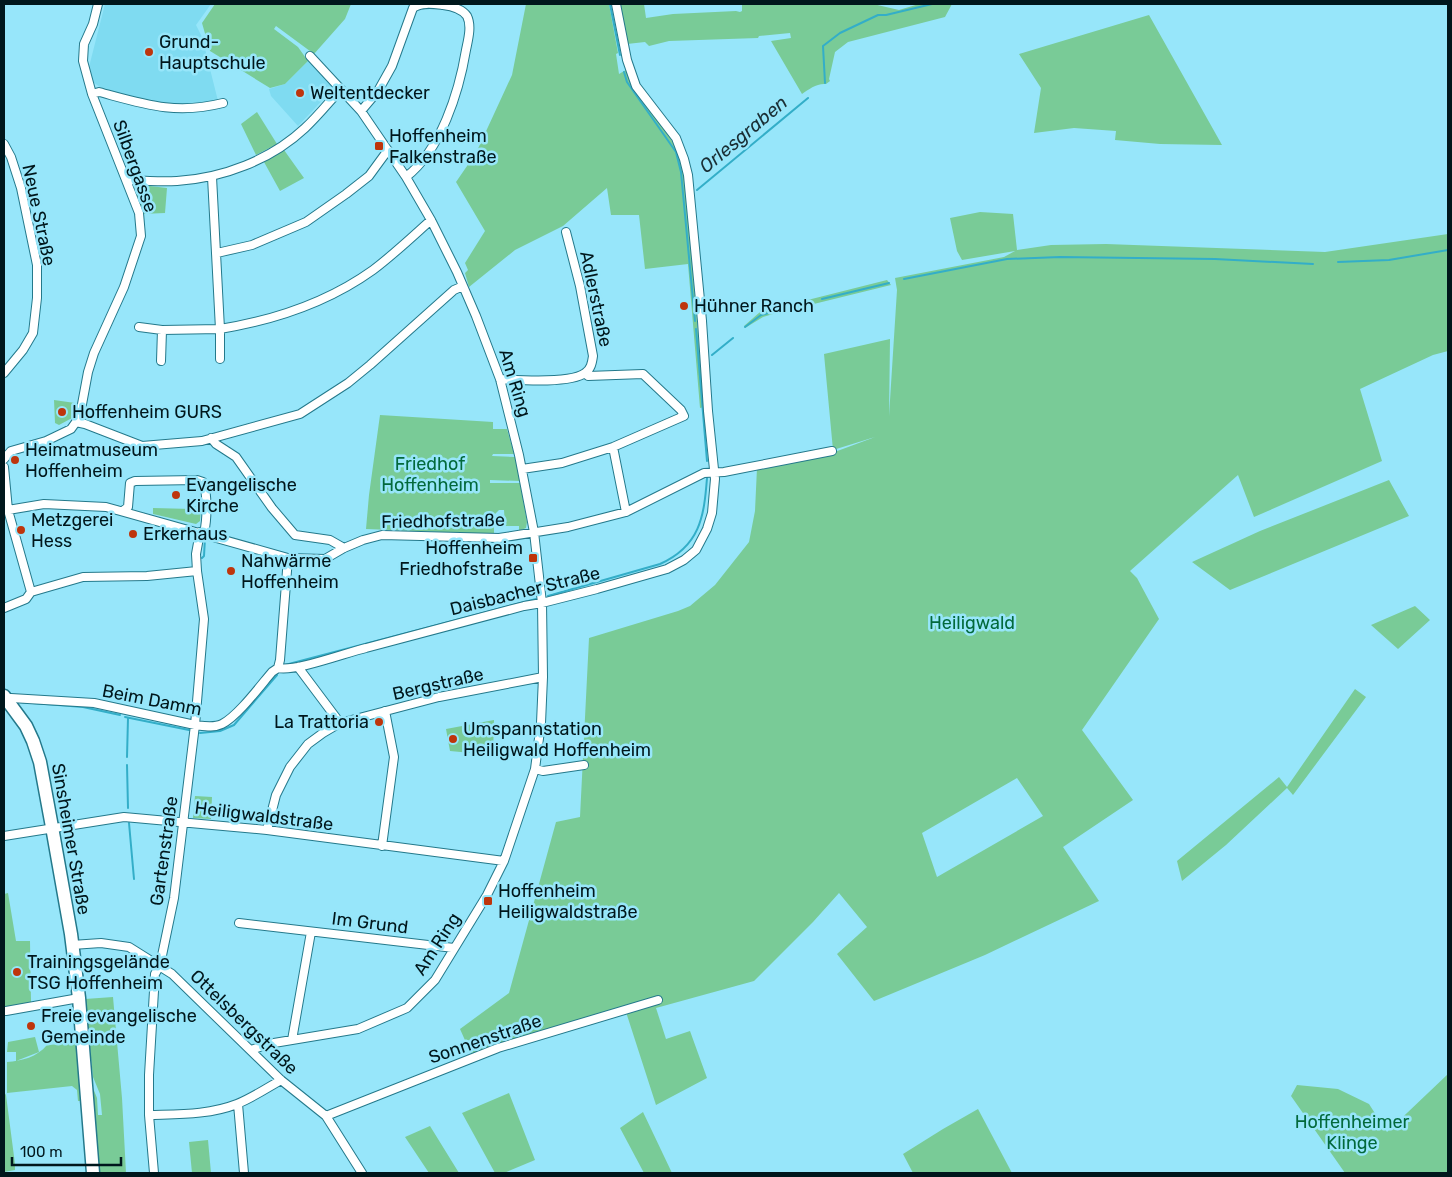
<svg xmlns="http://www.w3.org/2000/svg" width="1452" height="1177" font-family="Rubik,sans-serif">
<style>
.built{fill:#7fdbf1}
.green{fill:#79cb97;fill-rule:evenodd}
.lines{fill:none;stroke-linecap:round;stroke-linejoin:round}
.stream{stroke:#33aec8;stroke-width:2}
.street-casing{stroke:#24798b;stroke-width:10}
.primary-casing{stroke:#24798b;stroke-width:15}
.street{stroke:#fff;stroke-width:8}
.primary{stroke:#fff;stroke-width:12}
.poi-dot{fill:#be350c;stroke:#97e6fa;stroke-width:2}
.labels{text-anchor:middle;stroke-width:5;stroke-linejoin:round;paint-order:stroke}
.poi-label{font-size:18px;fill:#00171c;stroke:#97e6fa;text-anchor:start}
.street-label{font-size:18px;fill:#00171c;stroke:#97e6fa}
.park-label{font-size:18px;fill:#03693b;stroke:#97e6fa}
.water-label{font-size:19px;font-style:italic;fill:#1a2e34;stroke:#97e6fa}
</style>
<rect width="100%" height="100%" fill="#97e6fa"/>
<path class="built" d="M105,4H211L196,25L202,37L218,101L195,105L173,106L144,101L100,87L93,82L89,67Z
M308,61L334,88L298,126L271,96L269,89L285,84Z"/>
<path class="green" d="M215,4H351L345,19L314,54L276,26L274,29L298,47L308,61L285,84L270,88L210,51L202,23Z
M526,4H609L618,53L616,54L619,74L626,70L630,78C651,109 678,139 685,176L704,407L700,408L688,264L645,269L639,215H611L607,188L563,226L515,250L469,287L465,273L468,270L465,263L485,231L456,182L476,153L512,75Z
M619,4H644L646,18L673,14L736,11L740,12L742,11V4H873L899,10L919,4H952L945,17L848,42L835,52L829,79L830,81L826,84C817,83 809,89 802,94L771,41L791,38L790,33L759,36L758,38L669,41L649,46L645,42L627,44Z
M1149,15L1222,145L1160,144L1115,140L1116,131L1074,128L1034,133L1041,88L1019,54Z
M257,112L277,144L256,155L241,124Z
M284,150L304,178L280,191L264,162Z
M141,185L167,188L165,213L142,214L136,193V187Z
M980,212L1013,214L1017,250L1051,245L1106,244L1325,252L1448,234V351L1433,355L1360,389L1382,461L1254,517L1238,475L1130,571L1137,578L1159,619L1082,730L1133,800L1063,847L1099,901L985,955L874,1001L837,954L867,927L839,893L813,922L754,981L656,1008L666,1039L690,1031L707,1078L656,1105L626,1012L472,1056L460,1029L509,993L556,822L580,817L589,638L678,611L690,606L715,585L749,542L755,511L757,468L832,453L875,437L833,450L824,354L890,339L889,416L897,290L895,278L1004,257L1015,251L962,260L957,251L950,218ZM1017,778L1043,816L937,877L922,833Z
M887,280L891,285L773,314L763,317L745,328L744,326L760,312Z
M54,400L75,403L72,418L59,425L55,423Z
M380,415L493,422V429H507L514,454H493L492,456L515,457L520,481L490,480V483H520L527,522L526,528L519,531V526H505L504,510H499L494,515V534L366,529L369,495Z
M1389,480L1409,516L1230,590L1192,562L1260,531Z
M197,504L201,505L200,521L196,524L153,514V508L192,509L193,506H196Z
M1415,606L1430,620L1398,649L1371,625Z
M1355,689L1366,697L1293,795L1287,788L1226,845L1182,881L1177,861L1279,777L1287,787Z
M494,720L493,755L450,751L446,729Z
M195,796L212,797L211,819L193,818Z
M8,893L16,941H30L31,1002L4,1008V894Z
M113,997L122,1098L126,1173H97L91,1089L93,1088L97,1098L98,1115H102L100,1094L93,1077L85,999Z
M35,1037L39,1052L16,1061V1052H7L8,1042Z
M79,1043L83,1101H78L77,1090L72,1086L7,1093V1062C22,1061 37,1057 47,1045Z
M1448,1074V1173H1345L1291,1096L1297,1085L1338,1089L1369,1104L1387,1132Z
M4,1092L6,1095L15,1164V1170L4,1172Z
M509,1093L535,1160L504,1173H495L462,1113Z
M978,1109L1012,1173H913L903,1154L943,1129Z
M643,1112L672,1173H644L620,1128Z
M430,1126L459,1173H429L405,1137Z
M208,1140L211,1173H192L189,1142Z"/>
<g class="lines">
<path class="stream" d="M610,4L620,55
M624,72L627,82L676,152L681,172L695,321
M825,83L823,46L840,33L878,15H886L932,4
M697,190L808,98
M1338,262L1389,260L1448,250
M904,279L1007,259L1060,257L1215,259L1313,264
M822,299L889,283
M745,327L761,315L811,302
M696,329L707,461
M712,355L733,338
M202,558L204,556L205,538
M548,596L660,564C700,546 704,517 707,478
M285,665L536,599
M20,702L83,707L120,715
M125,717L189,730
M200,733L220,731L234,725L277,675
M127,757L128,718
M127,765L128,808
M129,823L134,879"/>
<g class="street-casing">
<path id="street" d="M92,94L99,92C144,104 175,115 223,103
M361,111L378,91L392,66L413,8C421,2 434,4 443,5C451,6 462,9 467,16C472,26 468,40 466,50C459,92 441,150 406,177
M4,144L11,157L21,188L37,265V298L33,333L23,350L4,373
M212,177L220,329C275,320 327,303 373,270C393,255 412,237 431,220
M127,181L131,180C146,181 162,182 177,181C223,178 271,160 305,128C318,116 329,102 341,89
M217,253L252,245L306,222L346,194L369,176L388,150
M139,327L162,330L220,329V359
M161,361L162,330
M500,379C518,380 570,384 585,373C591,369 592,363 593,356L580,286L566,232
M76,422L85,424L142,446L202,441L300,414L348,383L370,365L454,290L463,286
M211,438L216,444L236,457L272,508L295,535L330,540L344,548
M613,447L626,512
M4,459L11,451L46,441L71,429L76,422L80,415L88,372L94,353L124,287L141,236L139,213L92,94L83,61L84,44L93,24L98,4
M4,467L8,510L31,592
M522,469L562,463L613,447L684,416L681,410L643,374L588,376L585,373
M8,510L44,504L106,507L288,558L325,559L344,548L363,540L382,535L499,538L568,527L626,512L704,473L724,472L832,451
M124,510L128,507L130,483L135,481L197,480L203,482C208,494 207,521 204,533
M31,592L83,577L147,576L197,571
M4,608L26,599L31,592
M298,667L340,723
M278,668C295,672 345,653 366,648C418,634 471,620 524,606L542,603L597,589L667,569L684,560L696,550L707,529L712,513L715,479L708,411L702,321L688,175L684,159L676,138L636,86L627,60L616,4
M6,699L11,698L94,703L195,725C204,726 214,728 222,724C238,716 260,686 272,672L278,668L280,660L288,558
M535,769L543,771L584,765
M267,830L276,795L290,767L308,744L323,733L340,723L439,697L543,677
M4,836L124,817L267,830L504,861
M382,846L394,757L385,711
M239,923L454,948
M72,945L101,943L129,947L172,974L281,1080L326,1116L362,1173
M6,1011L79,998
M292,1040L311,932
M251,1050L268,1044L358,1029L407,1008L435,980L487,895L504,861L535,769L541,723L543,677L542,603L534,532L519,455L500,379L476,316L457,272L431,220L406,177L361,111L310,56
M238,1104L244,1173
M149,1115C179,1114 209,1115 237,1104C252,1098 267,1088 281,1080
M326,1116L498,1048L658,1000
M154,1173L149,1115V1075L155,974L160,965L174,898L195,725L204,619L197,571L196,554L200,532"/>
</g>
<g class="primary-casing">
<path id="primary" d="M4,696L26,726L33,741L40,762L52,827L71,934L79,998L93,1173"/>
</g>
<use href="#street" class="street"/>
<use href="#primary" class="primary"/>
</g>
<g class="poi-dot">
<circle cx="149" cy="52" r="5"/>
<circle cx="300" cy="93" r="5"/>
<rect x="374" y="141" width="10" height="10" rx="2.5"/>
<circle cx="684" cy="306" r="5"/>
<circle cx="62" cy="412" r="5"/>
<circle cx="15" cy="460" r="5"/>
<circle cx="176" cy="495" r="5"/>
<circle cx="21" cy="530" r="5"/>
<circle cx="133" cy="534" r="5"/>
<rect x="528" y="553" width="10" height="10" rx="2.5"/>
<circle cx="231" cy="571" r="5"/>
<circle cx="379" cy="722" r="5"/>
<circle cx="453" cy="739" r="5"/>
<rect x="483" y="896" width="10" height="10" rx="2.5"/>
<circle cx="17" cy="972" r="5"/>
<circle cx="31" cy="1026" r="5"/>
</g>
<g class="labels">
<g class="poi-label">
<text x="159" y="48">Grund-<tspan x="159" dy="21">Hauptschule</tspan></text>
<text x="310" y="99">Weltentdecker</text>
<text x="389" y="142">Hoffenheim<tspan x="389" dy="21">Falkenstraße</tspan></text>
<text x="694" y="312">Hühner Ranch</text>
<text x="72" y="418">Hoffenheim GURS</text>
<text x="25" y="456">Heimatmuseum<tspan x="25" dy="21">Hoffenheim</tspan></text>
<text x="186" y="491">Evangelische<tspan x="186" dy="21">Kirche</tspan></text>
<text x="31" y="526">Metzgerei<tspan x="31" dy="21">Hess</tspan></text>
<text x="143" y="540">Erkerhaus</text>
<text x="523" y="554" text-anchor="end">Hoffenheim<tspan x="523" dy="21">Friedhofstraße</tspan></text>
<text x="241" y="567">Nahwärme<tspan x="241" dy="21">Hoffenheim</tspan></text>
<text x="369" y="728" text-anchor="end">La Trattoria</text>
<text x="463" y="735">Umspannstation<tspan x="463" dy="21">Heiligwald Hoffenheim</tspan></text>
<text x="498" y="897">Hoffenheim<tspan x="498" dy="21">Heiligwaldstraße</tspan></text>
<text x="27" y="968">Trainingsgelände<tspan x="27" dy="21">TSG Hoffenheim</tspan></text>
<text x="41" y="1022">Freie evangelische<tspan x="41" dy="21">Gemeinde</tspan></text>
</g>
<g class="street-label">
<text transform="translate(135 166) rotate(70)" y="6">Silbergasse</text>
<text transform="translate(39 215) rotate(78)" y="6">Neue Straße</text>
<text transform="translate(596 299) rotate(78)" y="6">Adlerstraße</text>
<text transform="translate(515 383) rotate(73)" y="6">Am Ring</text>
<text transform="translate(443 521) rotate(-1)" y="6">Friedhofstraße</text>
<text transform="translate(525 591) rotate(-14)" y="6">Daisbacher Straße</text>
<text transform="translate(438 684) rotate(-13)" y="6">Bergstraße</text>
<text transform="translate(152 700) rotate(11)" y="6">Beim Damm</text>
<text transform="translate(264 816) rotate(7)" y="6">Heiligwaldstraße</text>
<text transform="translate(71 839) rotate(80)" y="6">Sinsheimer Straße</text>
<text transform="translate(164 851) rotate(-82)" y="6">Gartenstraße</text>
<text transform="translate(370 923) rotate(7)" y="6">Im Grund</text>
<text transform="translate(437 944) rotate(-57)" y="6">Am Ring</text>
<text transform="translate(244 1022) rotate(44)" y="6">Ottelsbergstraße</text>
<text transform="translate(485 1039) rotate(-19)" y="6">Sonnenstraße</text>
</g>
<g class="park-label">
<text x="430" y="470">Friedhof<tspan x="430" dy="21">Hoffenheim</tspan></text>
<text x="972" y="629">Heiligwald</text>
<text x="1352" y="1128">Hoffenheimer<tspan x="1352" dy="21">Klinge</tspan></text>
</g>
<g class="water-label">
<text transform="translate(743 134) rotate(-40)" y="7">Orlesgraben</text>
</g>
</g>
<rect width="1452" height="1177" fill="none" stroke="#00171c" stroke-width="10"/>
<path d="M12 1157v8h109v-8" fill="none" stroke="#00171c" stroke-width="2.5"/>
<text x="20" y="1157" font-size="15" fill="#00171c" stroke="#97e6fa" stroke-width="4" paint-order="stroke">100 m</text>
</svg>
